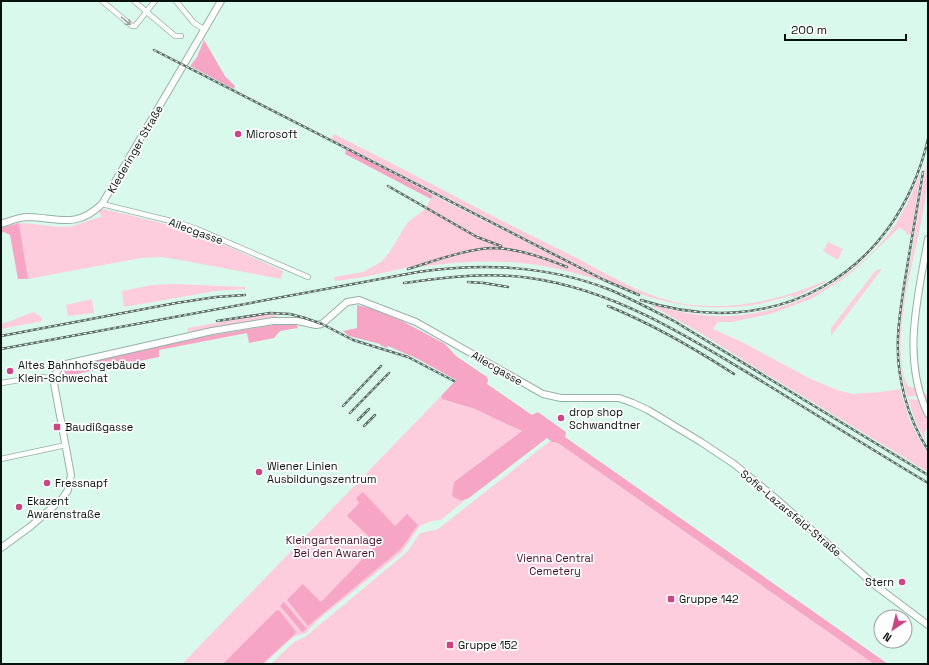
<svg xmlns="http://www.w3.org/2000/svg" width="929" height="665" font-family="'Space Grotesk',sans-serif">
<style>
.green{fill:#fdcdde}
.forest{fill:#f7a5c5}
.lines{fill:none;stroke-linecap:round;stroke-linejoin:round}
.street-casing{stroke:#95b2a7;stroke-width:6}
.secondary-casing{stroke:#95b2a7;stroke-width:8}
.street{stroke:#fff;stroke-width:4.5}
.secondary{stroke:#fff;stroke-width:6}
.rail-casing{stroke:#596c65;stroke-width:2.5}
.rail{stroke:#fefefe;stroke-width:1;stroke-dasharray:3;stroke-linecap:butt}
.oneway{stroke:#9ca09f}
.poi-dot{fill:#cc4584;stroke:#fefefe;stroke-width:1.5}
.labels{text-anchor:middle;stroke-width:3.5;stroke-linejoin:round;paint-order:stroke}
.poi-label{font-size:11px;fill:#07110e;stroke:#fefefe;text-anchor:start}
.street-label{font-size:11px;fill:#07110e;stroke:#fefefe}
.park-label{font-size:11px;fill:#4a0d2b;stroke:#fefefe}
</style>
<rect width="100%" height="100%" fill="#daf9ed"/>
<path class="green" d="M334,134C413,173 490,216 569,254C606,273 643,297 685,304C732,311 781,300 824,281L826,282L793,298L792,295C730,316 670,310 611,282L331,139Z
M928,155C928,162 929,170 928,177C923,237 898,296 901,357C902,367 903,378 908,386L915,388L928,395V400L914,396L907,397C899,368 898,339 902,310Z
M921,171L911,235L906,234L905,231L899,228L857,268L843,279L811,299L770,314L732,322H718L713,329L744,343L811,379L837,390L852,394L881,392L900,389L908,416L919,439L928,453V472L746,362L702,334L652,306L653,305C677,312 702,317 727,316C791,314 855,280 893,228C905,210 913,191 921,171Z
M433,195L606,282C585,276 564,270 543,266C502,259 461,261 420,267L419,265L364,277L335,281L334,277L363,272L381,262L389,253L407,223L425,209Z
M104,209L186,229L207,237L283,271L281,279L175,259L160,257L141,258L28,279L19,223C37,223 56,229 73,226C83,223 91,219 101,217L99,211Z
M828,242L843,249L838,260L823,251Z
M882,269L831,336V328L876,270Z
M177,284L245,287V289L215,291L124,307L122,291L151,285Z
M92,299L94,313L68,316L66,305Z
M34,312L41,317L43,321L1,329V324C13,321 23,315 34,312Z
M267,314L275,315L277,317L188,332L187,328Z
M441,396L443,399L475,409L523,431L454,482L461,501L466,499L441,520L432,521L420,526L402,552L318,620L306,633L293,637L264,664H182Z
M908,399L919,400L928,402V427L924,433L928,445L916,423Z
M550,441L552,442L558,443L874,664H271L294,642L305,637L407,552L420,533L438,529Z"/>
<path class="forest" d="M204,40L225,76L235,86L234,89L190,66L197,57Z
M346,149L433,195L431,199L345,154Z
M19,223L28,279H18L10,235L4,232L1,233V228Z
M357,305L370,308L402,321L445,344L456,356L487,377L488,380L487,384L532,415L538,412L566,432L565,437L888,664H874L558,443L552,442L547,438L469,498L461,501L452,496L454,482L522,431L475,409L442,399L441,396L456,380L418,359L388,346L387,348L380,345V344L349,336L343,331L357,328Z
M279,324H296L298,328L280,331L274,338L249,343L247,333L159,350V357L62,377L66,368L184,340Z
M363,492L395,526L407,514L418,525L401,549L308,626L287,600L303,584L321,602L377,544L347,516L359,503L356,498Z
M284,602L307,629L302,632L280,606Z
M277,610L280,611L296,632L293,636L262,664H223Z"/>
<g class="lines">
<g class="street-casing">
<path id="street" d="M102,1L132,26H135C142,18 148,9 155,1
M134,1L175,36H181
M176,1L194,23L205,30
M102,204L179,223L197,229L308,277
M1,383L39,377L53,378
M1,459L66,445"/>
</g>
<g class="secondary-casing">
<path id="secondary" d="M1,224C10,221 19,217 28,217C59,218 76,229 102,204L221,1
M928,239C918,297 901,358 928,414
M1,548L31,526L62,499L68,490L71,475L53,378L60,367L66,364L212,331L273,321H297L316,325L322,324L347,302L359,300L416,322L543,394L561,398H619L633,403L648,410L701,442L734,464L767,491L876,586L928,625"/>
</g>
<use href="#street" class="street"/>
<use href="#secondary" class="secondary"/>
<g class="rail-casing">
<path id="rail" d="M154,50L604,280L639,295
M923,172C918,204 912,236 907,268C903,291 899,314 898,337C896,376 907,417 928,450
M388,186L477,237L501,246
M408,269C434,261 469,248 495,248C519,249 545,258 567,267
M468,282L484,283L508,287
M404,283C446,277 488,272 530,278C616,290 690,338 763,382C818,416 873,450 928,483
M641,300C774,343 896,276 928,139
M608,306C652,324 694,348 734,374
M217,321L270,313L290,314L305,318L322,324L353,340L408,357L454,381
M1,336L176,303L216,297L245,295
M1,349L418,272C483,263 546,265 608,289C630,298 652,310 674,321L928,475
M343,406L381,366
M350,413L389,373
M358,420L369,409
M364,426L375,415"/>
</g>
<use href="#rail" class="rail"/>
</g>
<defs><path id="oneway-shaft" d="M-6 0H5M1.5-3L5.5 0L1.5 3" fill="none" stroke-width="1.6" stroke-linecap="round" stroke-linejoin="round"/></defs>
<use class="oneway" href="#oneway-shaft" transform="translate(126 21) rotate(40)"/>
<g class="poi-dot">
<circle cx="238" cy="134" r="4"/>
<circle cx="10" cy="371" r="4"/>
<circle cx="561" cy="418" r="4"/>
<rect x="53" y="423" width="8" height="8" rx="2"/>
<circle cx="259" cy="472" r="4"/>
<circle cx="47" cy="483" r="4"/>
<circle cx="19" cy="507" r="4"/>
<circle cx="902" cy="582" r="4"/>
<rect x="667" y="595" width="8" height="8" rx="2"/>
<rect x="446" y="641" width="8" height="8" rx="2"/>
</g>
<g class="labels">
<g class="poi-label">
<text x="246" y="138">Microsoft</text>
<text x="18" y="369">Altes Bahnhofsgebäude<tspan x="18" dy="13">Klein-Schwechat</tspan></text>
<text x="569" y="416">drop shop<tspan x="569" dy="13">Schwandtner</tspan></text>
<text x="65" y="431">Baudißgasse</text>
<text x="267" y="470">Wiener Linien<tspan x="267" dy="13">Ausbildungszentrum</tspan></text>
<text x="55" y="487">Fressnapf</text>
<text x="27" y="505">Ekazent<tspan x="27" dy="13">Awarenstraße</tspan></text>
<text x="894" y="586" text-anchor="end">Stern</text>
<text x="679" y="603">Gruppe 142</text>
<text x="458" y="649">Gruppe 152</text>
</g>
<g class="street-label">
<text transform="translate(135 149) rotate(-60)" y="4">Klederinger Straße</text>
<text transform="translate(196 231) rotate(20)" y="4">Ailecgasse</text>
<text transform="translate(497 368) rotate(30)" y="4">Ailecgasse</text>
<text transform="translate(791 513) rotate(40)" y="4">Sofie-Lazarsfeld-Straße</text>
</g>
<g class="park-label">
<text x="334" y="544">Kleingartenanlage<tspan x="334" dy="13">Bei den Awaren</tspan></text>
<text x="555" y="562">Vienna Central<tspan x="555" dy="13">Cemetery</tspan></text>
</g>
</g>
<rect width="929" height="665" fill="none" stroke="#07110e" stroke-width="4"/>
<g transform="translate(893 629) rotate(215)"><circle r="19" fill="#fefefe" stroke="#9b9f9e"/>
<path d="M0-3L7 15L0 10L-7 15Z" fill="#cc4584"/>
<text y="-6" font-size="11" font-weight="bold" text-anchor="middle" fill="#07110e">N</text>
</g>
<path d="M785 34v6h121v-6" fill="none" stroke="#07110e" stroke-width="2"/>
<text x="791" y="34" font-size="12" fill="#07110e" stroke="#fefefe" stroke-width="3" paint-order="stroke">200 m</text>
</svg>
